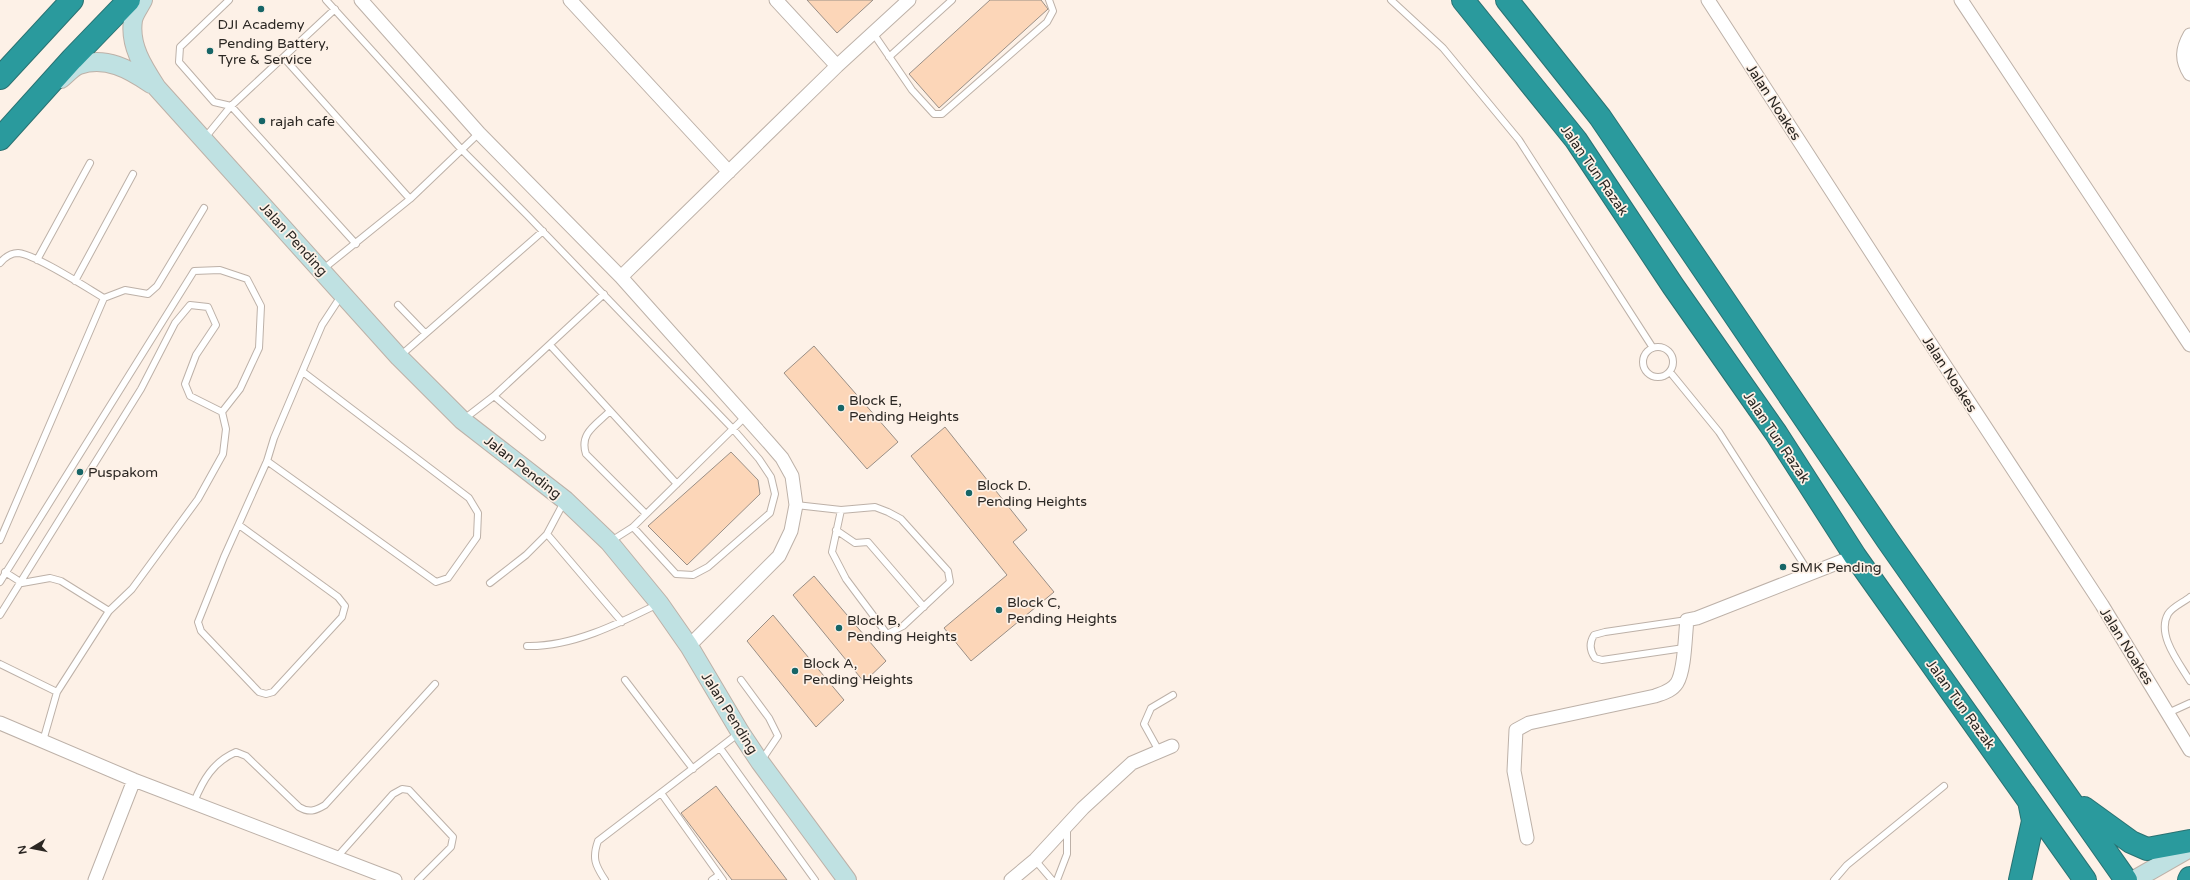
<svg xmlns="http://www.w3.org/2000/svg" width="2190" height="880" font-family="'Varela Round',sans-serif">
<style>
.building{fill:#fcd6b8;stroke:#9a8f86}
.lines{fill:none;stroke-linecap:round;stroke-linejoin:round}
.lane-casing{stroke:#bdb1a8;stroke-width:8}
.street-casing{stroke:#bdb1a8;stroke-width:15}
.secondary-casing{stroke:#bdb1a8;stroke-width:20}
.highway-casing{stroke:#2a7272;stroke-width:24}
.lane{stroke:#fff;stroke-width:6}
.street{stroke:#fff;stroke-width:13}
.secondary{stroke:#bfe1e2;stroke-width:18}
.highway{stroke:#2a9a9d;stroke-width:22}
.poi-dot{fill:#166567;stroke:#fdf1e7;stroke-width:1.5}
.labels{text-anchor:middle;stroke-width:3.5;stroke-linejoin:round;paint-order:stroke}
.poi-label{font-size:14px;fill:#2b2723;stroke:#fdf1e7;text-anchor:start}
.street-label{font-size:14px;fill:#2b2723;stroke:#fdf1e7}
</style>
<rect width="100%" height="100%" fill="#fdf1e7"/>
<path class="building" d="M807,0H873L837,33Z
M990,0H1041L1048,9L939,108L909,74Z
M814,346L898,442L867,469L784,373Z
M945,427L1027,530L1013,542L1054,592L971,661L944,628L1007,575L911,456Z
M731,452L758,480L760,494L687,565L648,526Z
M814,576L886,661L864,682L793,595Z
M773,615L844,700L816,727L747,641Z
M716,786L787,880H732L681,813Z"/>
<g class="lines">
<g class="lane-casing">
<path id="lane" d="M229,0L180,47L179,62L214,102L231,106L356,244
M326,0L462,150L527,215L733,429L759,459L771,477L775,494L770,513L708,567L693,575L676,574L633,527
M1391,0L1443,48L1519,140L1653,348
M873,33L912,90L934,114H942L1047,22L1053,11L1049,0
M889,57L952,0
M284,58L410,199
M204,139L231,106L335,9
M37,260L90,163
M0,263C5,257 10,253 18,253C35,254 87,288 104,298L0,540
M322,270L410,199L479,133
M75,281L133,174
M104,298L125,290L148,294L157,286L204,208
M398,305L425,333
M550,345L677,484
M1643 362a15 15 0 1 1 30 0a15 15 0 1 1-30 0Z
M400,356L543,231
M1670,372L1719,432L1810,574
M494,396L542,437
M610,411C596,425 579,433 586,454L646,514
M464,419L494,396L604,294
M267,461L436,582L448,578L477,537L478,513L469,498L303,372
M796,505L841,510L875,507L888,512L901,519L948,571L950,582L903,626L887,634L846,579L832,552L841,510
M239,525L338,597L345,606L342,617L273,692L266,694L259,692L201,631L198,622L224,557L267,461L274,438L322,325L341,296
M836,530L855,543L868,542L924,607
M547,534L622,622
M611,541L633,527L745,417
M5,572L22,583L50,578L61,581L109,611L57,692L43,741
M0,582L194,271L220,270L247,279L261,306L259,348L240,389L222,412L190,396L185,384L196,355L216,325L208,307L190,305L175,323L141,389L0,615
M490,583L526,555L547,534L564,502
M2190,597C2184,602 2172,607 2168,614C2156,635 2180,664 2190,681
M109,611L132,589L198,499L223,454L226,429L222,412
M527,646C572,647 618,624 658,604
M1684,648L1602,660L1595,658C1590,651 1589,643 1594,635L1605,632L1687,620
M0,664L57,692
M625,680L693,769
M741,680L769,718L778,736L761,761
M2168,713L2190,703
M720,748L815,880
M1159,751L1144,724L1151,708L1173,695
M661,793L723,880
M194,802C203,780 213,762 236,752L246,756L299,807C309,813 315,811 325,805L435,684
M337,857L393,794L402,789L409,790L453,837L451,847L418,880
M1035,860L1052,880
M605,880C595,865 592,858 598,841L739,733
M712,880L719,875
M1057,880L1067,854V828
M1834,880L1847,865L1944,786"/>
</g>
<g class="street-casing">
<path id="street" d="M361,0L479,133L621,277L769,443L782,458L792,476L796,505L791,531L779,556L689,646
M570,0L729,172
M776,0L837,66
M1708,0L1904,303L2102,605L2190,750
M1961,0L2190,345
M2190,35C2182,49 2181,60 2190,74
M621,277L837,66L909,0
M0,723L134,780L395,880
M1527,838L1514,771L1516,730L1529,723L1655,696C1663,693 1672,691 1677,683C1685,670 1685,636 1687,620L1697,618L1855,556
M95,880L134,780
M1011,880L1035,860L1083,808L1132,763L1172,746"/>
</g>
<g class="secondary-casing">
<path id="secondary" d="M143,0C140,6 134,14 133,20C129,46 144,68 157,88L399,357L462,420L565,500L609,542L659,603L689,646L740,732L760,762L847,880
M61,79C66,75 73,67 79,65C106,56 129,69 151,84
M2134,880L2190,848"/>
</g>
<g class="highway-casing">
<path id="highway" d="M1463,0L1576,140L1673,286L1776,433L1855,556L2085,880
M1507,0L1600,117L1888,541L2126,880
M0,78L72,0
M0,139L72,59L129,0
M2084,808L2131,842L2147,849L2190,841
M2020,880L2033,821L2029,801
M2189,880L2190,878"/>
</g>
<use href="#lane" class="lane"/>
<use href="#street" class="street"/>
<use href="#secondary" class="secondary"/>
<use href="#highway" class="highway"/>
</g>
<g class="poi-dot">
<circle cx="261" cy="9" r="4"/>
<circle cx="210" cy="51" r="4"/>
<circle cx="262" cy="121" r="4"/>
<circle cx="841" cy="408" r="4"/>
<circle cx="80" cy="472" r="4"/>
<circle cx="969" cy="493" r="4"/>
<circle cx="1783" cy="567" r="4"/>
<circle cx="999" cy="610" r="4"/>
<circle cx="839" cy="628" r="4"/>
<circle cx="795" cy="671" r="4"/>
</g>
<g class="labels">
<g class="poi-label">
<text x="261" y="29" text-anchor="middle">DJI Academy</text>
<text x="218" y="48">Pending Battery,<tspan x="218" dy="16">Tyre &amp; Service</tspan></text>
<text x="270" y="126">rajah cafe</text>
<text x="849" y="405">Block E,<tspan x="849" dy="16">Pending Heights</tspan></text>
<text x="88" y="477">Puspakom</text>
<text x="977" y="490">Block D.<tspan x="977" dy="16">Pending Heights</tspan></text>
<text x="1791" y="572">SMK Pending</text>
<text x="1007" y="607">Block C,<tspan x="1007" dy="16">Pending Heights</tspan></text>
<text x="847" y="625">Block B,<tspan x="847" dy="16">Pending Heights</tspan></text>
<text x="803" y="668">Block A,<tspan x="803" dy="16">Pending Heights</tspan></text>
</g>
<g class="street-label">
<text transform="translate(1774 102) rotate(57)" y="5">Jalan Noakes</text>
<text transform="translate(1595 170) rotate(55)" y="5">Jalan Tun Razak</text>
<text transform="translate(294 239) rotate(48)" y="5">Jalan Pending</text>
<text transform="translate(1950 374) rotate(57)" y="5">Jalan Noakes</text>
<text transform="translate(1777 437) rotate(56)" y="5">Jalan Tun Razak</text>
<text transform="translate(523 467) rotate(38)" y="5">Jalan Pending</text>
<text transform="translate(2127 646) rotate(58)" y="5">Jalan Noakes</text>
<text transform="translate(1961 704) rotate(54)" y="5">Jalan Tun Razak</text>
<text transform="translate(730 713) rotate(58)" y="5">Jalan Pending</text>
</g>
</g>
<g transform="translate(32 848) rotate(260)" stroke="#fdf1e7" stroke-width="3" paint-order="stroke">
<path d="M0-3L7 15L0 10L-7 15Z" fill="#2b2723"/>
<text y="-6" font-size="11" font-weight="bold" text-anchor="middle" fill="#2b2723">N</text>
</g>
</svg>
